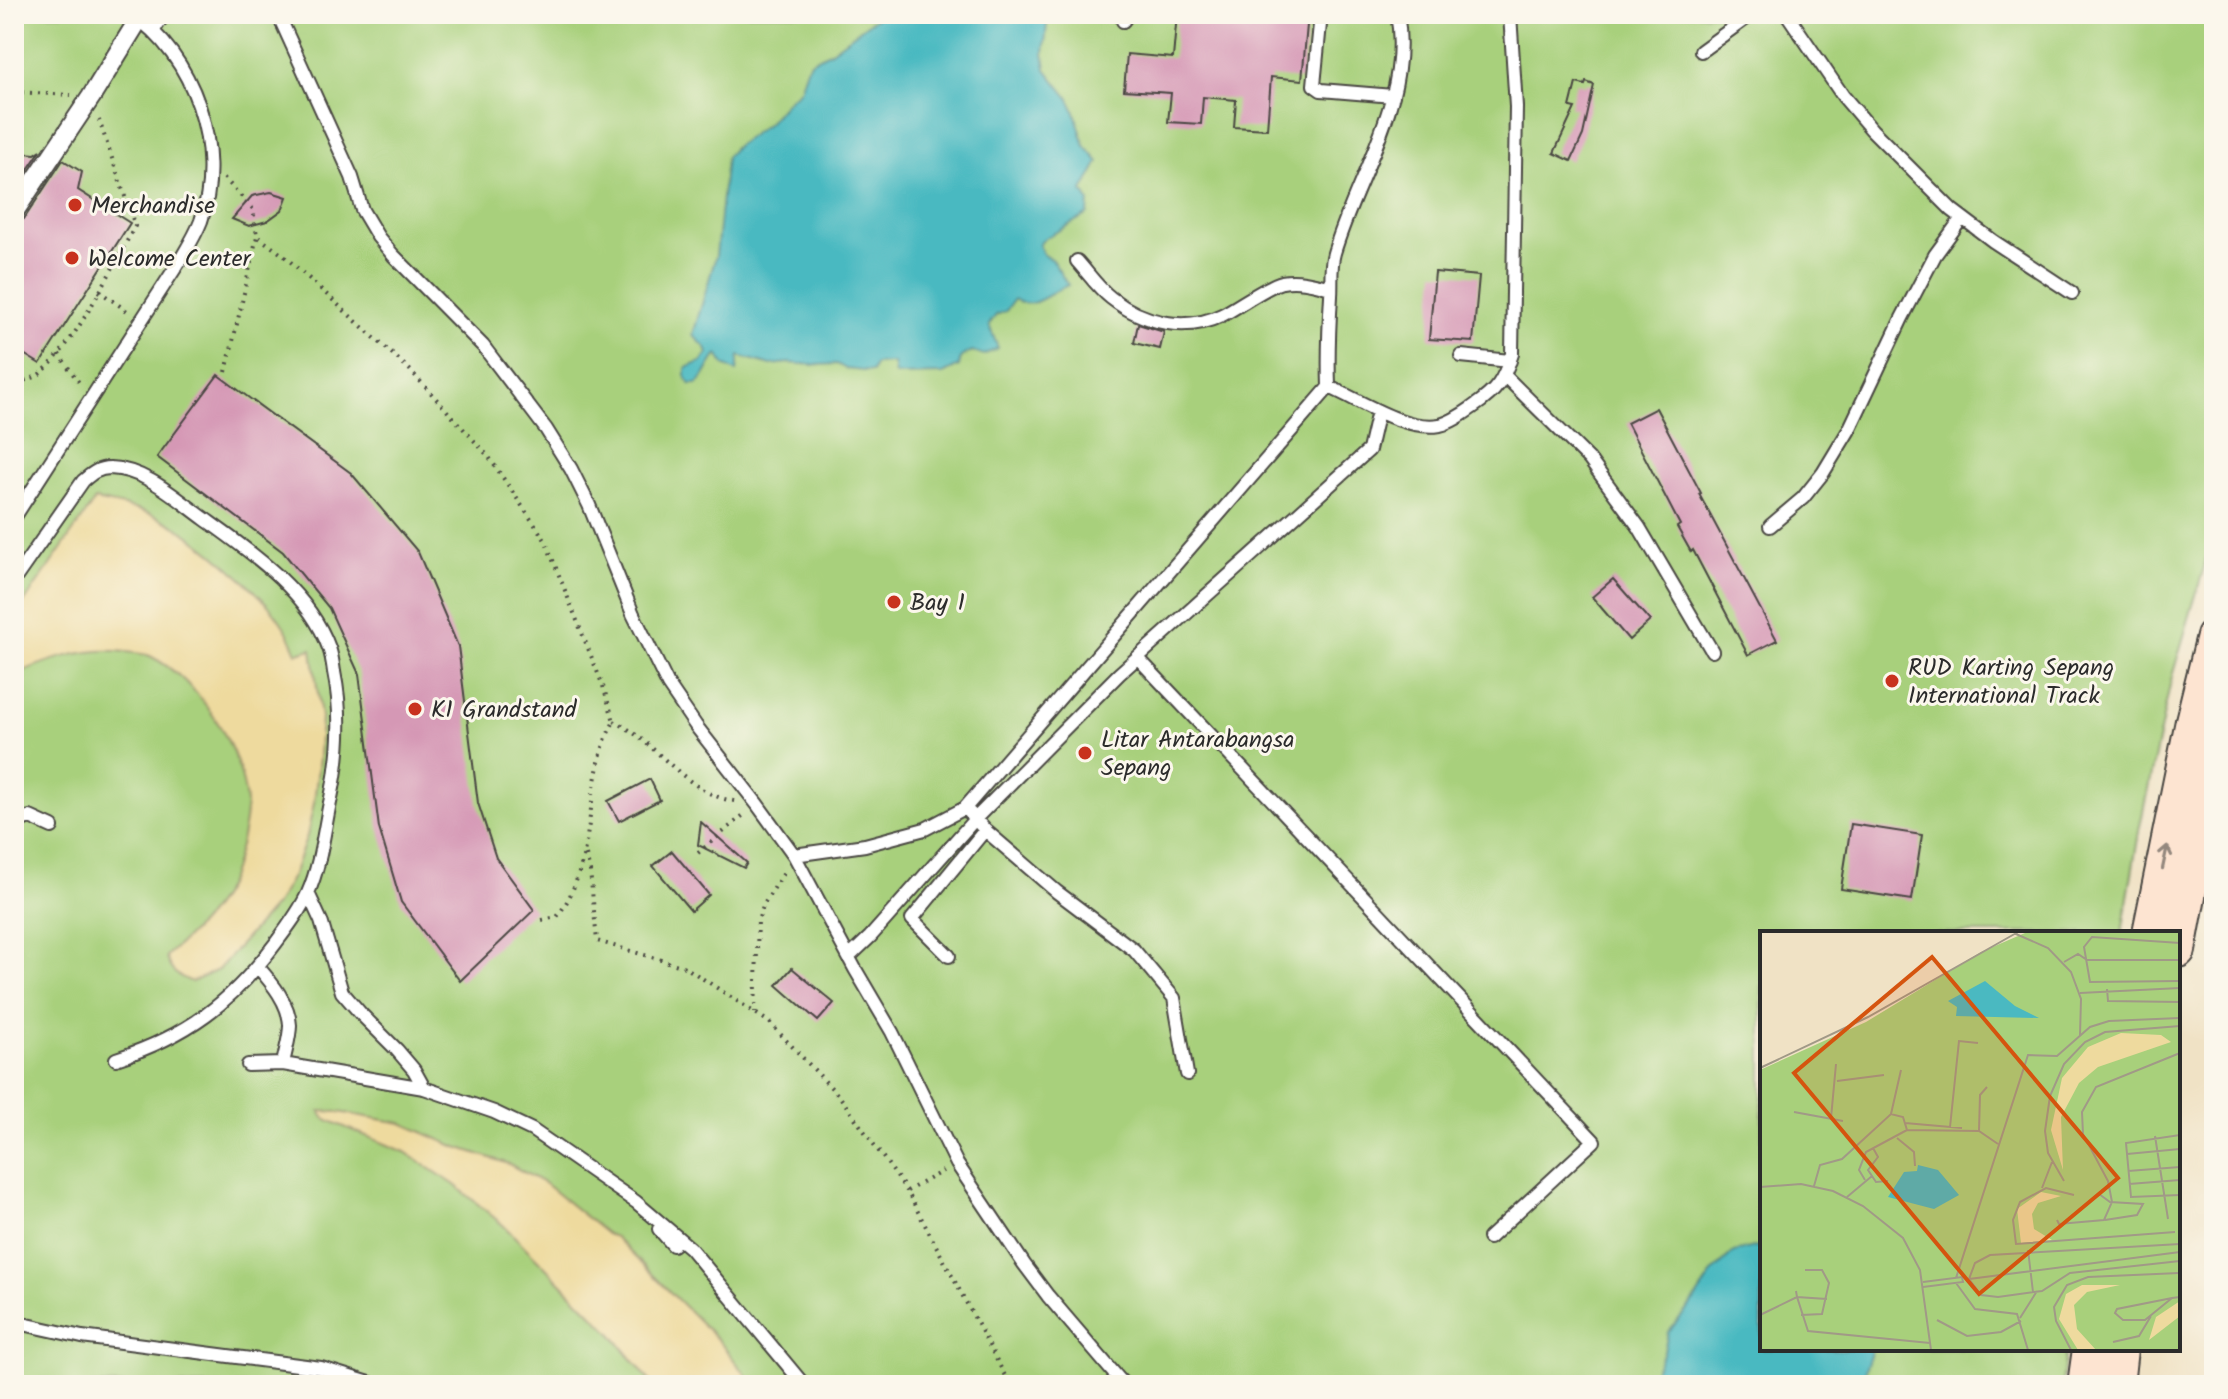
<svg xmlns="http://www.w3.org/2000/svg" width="2228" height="1399" font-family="Kalam,sans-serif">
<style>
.green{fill:#a8d07b;stroke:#6a7e53;stroke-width:2}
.sand{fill:#eeda9e;stroke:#8c8264;stroke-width:2}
.water{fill:#4ab9c1;stroke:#3a7276;stroke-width:2}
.building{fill:#d598b5}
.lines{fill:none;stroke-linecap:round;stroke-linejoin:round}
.service-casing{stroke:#494642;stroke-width:16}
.pedestrian-casing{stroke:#494642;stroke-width:22}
.secondary-casing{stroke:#494642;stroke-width:38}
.path{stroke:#494642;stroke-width:4;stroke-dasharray:2 6;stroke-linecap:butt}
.service{stroke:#fff;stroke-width:12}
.pedestrian{stroke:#fff;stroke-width:18}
.secondary{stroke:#fde4d1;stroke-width:34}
.oneway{stroke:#94887e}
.poi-dot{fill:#c8321e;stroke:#fbf7ec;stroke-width:3}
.labels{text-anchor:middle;stroke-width:6;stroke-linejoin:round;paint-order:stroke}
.poi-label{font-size:24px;fill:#2b2b2b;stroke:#fbf7ec;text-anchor:start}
.inset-road{fill:none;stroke:#a19987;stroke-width:2}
.view{fill:#d5540f;fill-opacity:0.15;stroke:#d5540f;stroke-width:4}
.inset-edge{fill:none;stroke:#2b2b2b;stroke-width:4}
</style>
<rect width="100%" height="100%" fill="#fbf7ec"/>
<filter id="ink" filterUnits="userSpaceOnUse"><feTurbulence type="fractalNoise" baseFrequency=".0125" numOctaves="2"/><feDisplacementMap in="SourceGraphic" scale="16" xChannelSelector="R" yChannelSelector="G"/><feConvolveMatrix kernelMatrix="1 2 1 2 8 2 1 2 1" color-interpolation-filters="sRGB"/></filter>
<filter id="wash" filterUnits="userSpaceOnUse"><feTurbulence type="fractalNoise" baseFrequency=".006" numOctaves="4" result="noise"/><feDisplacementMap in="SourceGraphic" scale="32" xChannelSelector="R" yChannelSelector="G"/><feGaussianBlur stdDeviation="1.8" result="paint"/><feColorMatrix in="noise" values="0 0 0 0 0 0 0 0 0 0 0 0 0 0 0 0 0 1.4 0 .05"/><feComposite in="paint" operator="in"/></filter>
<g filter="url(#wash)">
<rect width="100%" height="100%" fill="#f0e2c5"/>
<path class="green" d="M14,14H2214V533L2171,680L2140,826L2122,933H1762V1349H2066L2062,1385H14Z"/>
<path class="sand" d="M95,500C116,504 136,508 155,516C191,531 263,592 283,625C289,633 293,644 297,653L312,649L321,717L319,758L314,803L307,836L293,875L277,903L218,970L192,982C178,976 169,972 166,956C187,938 214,912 226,887C235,870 247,824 246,804C243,750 199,680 150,656C143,653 133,653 126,652C86,647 50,659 14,675V617Z
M320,1111L338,1112L402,1123L454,1146L509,1164L544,1183L607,1234L615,1237L718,1340L754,1385H653L612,1334L503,1225L455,1185L405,1152L325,1119Z"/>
<path class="water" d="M884,14H1051L1047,24L1044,53L1046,69L1068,97L1074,109L1085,146L1099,162L1083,191L1089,201L1088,214L1042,240L1039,245L1043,254L1052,260L1068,285C1048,293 1033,312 1014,299L1006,311L996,315L989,325L998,348L984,355L972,351L961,357L959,366L943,374L895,375L893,363L875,364L872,372L846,369L837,364L815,365L789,363L771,365L739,356L737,372L724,365L718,354C710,362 706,375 698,384H690L686,377V368L701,362L708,354L706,348L693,335L716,256L726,157L736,146L768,123L787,101L800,90L808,65L812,61L831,51L874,19Z
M1758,1246L1762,1247V1349H1872L1860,1385H1642L1654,1372L1664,1352L1668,1332L1692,1304L1713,1272L1734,1252Z"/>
<g id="blocks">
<path class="building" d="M1177,14H1308L1302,80L1271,77L1267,129L1234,127L1236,100L1203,97L1201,124L1168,122L1171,93L1124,90L1127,54L1173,58Z
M1586,82L1594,85L1583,135L1571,161L1554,153L1575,108L1570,107L1576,83L1585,85Z
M41,150L14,190V152L35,154Z
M63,160L82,172L78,190L130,223L40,364L14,348V224L24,219Z
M271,192L287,197L282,210L267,221L249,226L232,219L252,196Z
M1435,272L1479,276L1473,342L1429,339Z
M1138,324L1164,332L1160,349L1134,343Z
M218,375L351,473L418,552L458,646L478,803L496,858L534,910L460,981L401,902L379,828L359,674L329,608L283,552L157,457Z
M1656,408L1701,493L1699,494L1777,640L1748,655L1693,550L1691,552L1677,527L1680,525L1627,423Z
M1613,579L1650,621L1629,640L1592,597Z
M650,779L660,800L619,821L608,801Z
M701,822L747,863L744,868L698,845Z
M1851,824L1922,835L1912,900L1841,889Z
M672,851L709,895L691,911L653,866Z
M792,968L834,1003L818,1021L777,985Z"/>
</g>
</g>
<g filter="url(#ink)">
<use href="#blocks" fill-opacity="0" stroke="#494642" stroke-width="2"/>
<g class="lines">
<g class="service-casing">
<path id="service" d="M278,14L352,177L362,210L378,237L393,255L483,346L546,429L571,469L589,505L633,614L668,685L696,726L757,804L794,855L855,969L892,1032L957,1164L1024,1264L1048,1296L1124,1385
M1321,14L1314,85L1321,90L1393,96
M1787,14L1843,96L1872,130L1952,210L1993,241L2072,293
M1123,21L1128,14
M154,30L164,14
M1701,51L1752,14
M1077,261C1088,273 1098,288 1111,298C1143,323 1185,333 1222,315C1238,307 1268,285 1282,282C1300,279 1315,284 1331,288
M1461,356L1510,361
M1505,376L1589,459L1639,527L1712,651
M1329,387C1328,356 1329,327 1331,296C1332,282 1330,266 1334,253C1357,175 1413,97 1397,14
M14,518L181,259C188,247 196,234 201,221C226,150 194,54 131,14
M1770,526L1803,498L1823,473L1849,430L1902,318L1935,255L1962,218
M14,580L83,481C91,474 98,468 110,468C146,469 177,499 205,519C251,552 309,592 329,648C332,656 333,664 334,672C343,715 340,756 331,798C324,829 321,864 308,893C300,911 287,928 275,944C231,1003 187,1036 116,1059
M1138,658L1594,1141L1489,1238
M970,813L985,830L1057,892L1134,950L1174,998L1187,1074
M14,823L30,817L52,827
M794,855L865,845L925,829L965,808L1329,387C1362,401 1404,431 1440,425C1452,422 1463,414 1473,407C1498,390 1503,381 1512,354L1516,107L1510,14
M308,893L321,921L342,992L361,1014L397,1050L414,1070L424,1088
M850,956L870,937L975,819L1119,674L1369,450L1378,411
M949,956L912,919L985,830
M258,967C272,983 289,1003 290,1025C290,1037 285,1052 283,1064
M248,1065L283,1064L424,1088L494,1112L532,1130L636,1202L690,1248L804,1385
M659,1229L673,1245
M14,1322L82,1337L321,1368L376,1385"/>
</g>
<g class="pedestrian-casing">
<path id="pedestrian" d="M14,212L91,97L139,19"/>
</g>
<g class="secondary-casing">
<path id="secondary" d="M2150,933L2193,721L2214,636
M2178,950L2206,798L2214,767
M2085,1385L2090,1349
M2116,1385L2120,1349"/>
</g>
<path class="path" d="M14,92L71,95
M224,178L253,209L257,236L283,255L410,370L489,457L545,540L603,686L614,721C611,728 606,736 604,744C585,801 595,866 557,917L542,920
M99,291L130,313
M59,354L80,384
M226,372L257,236
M17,383C22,381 30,379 35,377C69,357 115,263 135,226L99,120
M614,721C656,741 688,796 735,801
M698,853L746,813
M586,855L590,871L597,941L685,967L769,1022L840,1097L907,1191L1010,1385
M755,1013L758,920L764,904L785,871
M907,1191L943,1171"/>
<use href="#service" class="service"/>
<use href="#pedestrian" class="pedestrian"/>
<use href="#secondary" class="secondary"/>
</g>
<defs><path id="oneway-shaft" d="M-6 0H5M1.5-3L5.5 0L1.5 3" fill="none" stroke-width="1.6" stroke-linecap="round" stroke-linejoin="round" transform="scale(2)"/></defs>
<use class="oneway" href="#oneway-shaft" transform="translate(2165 857) rotate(-78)"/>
</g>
<g class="poi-dot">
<circle cx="75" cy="205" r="8"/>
<circle cx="72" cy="258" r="8"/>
<circle cx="894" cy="602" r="8"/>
<circle cx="1892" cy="681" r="8"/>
<circle cx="415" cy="709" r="8"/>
<circle cx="1085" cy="753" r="8"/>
</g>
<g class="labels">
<g class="poi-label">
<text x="91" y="213">Merchandise</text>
<text x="88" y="266">Welcome Center</text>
<text x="910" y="610">Bay 1</text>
<text x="1908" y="675">RUD Karting Sepang<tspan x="1908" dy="28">International Track</tspan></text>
<text x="431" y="717">K1 Grandstand</text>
<text x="1101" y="747">Litar Antarabangsa<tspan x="1101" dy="28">Sepang</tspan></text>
</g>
</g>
<g transform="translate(1760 931)">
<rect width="420" height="420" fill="#f0e2c5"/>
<path d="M420,1V419H0V139L106,91L221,21L265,2Z" fill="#a8d07b"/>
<path d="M361,102L401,104L411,111L338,136L319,152L301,186L303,239L291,199L302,147L328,116ZM281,261L301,265L278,272L272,283L274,298L292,309L261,312L257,278ZM322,354H360L327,361L314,374L317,398L336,419H318L299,388L306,363ZM420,370V385L389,409L396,386Z" fill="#eeda9e"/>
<path d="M225,50L255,75L279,87L196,85L197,76L188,70ZM158,234L178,239L199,264L174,278L128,266L144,241L157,240Z" fill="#4ab9c1"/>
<path class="inset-road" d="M256,3L288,17L311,41L321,68L320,104M420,12L332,6L324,16L330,51L420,50M304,31L318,23L327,29H420M347,58L348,70L420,71M320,62L420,57M0,137L108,86L258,1M77,150L124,144M34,181L83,190M131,183L141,139M71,187L76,133M145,192L202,197M190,196L199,110L218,112M219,200L220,164L227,156M420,204L366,212L371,266L420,264M395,205L408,288M137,207L154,221L155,235M113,217L118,226L108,239L116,251L128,250M367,223L420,218M368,240L420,236M105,249L99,239L106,221L147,199M304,250L288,222L285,200L290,165L304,133L325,111L345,101L420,95M369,253L420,249M54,255L60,234L82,228L131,183L143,186L147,199L219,200L238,213M0,256L41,253L73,260L103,275L143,307L160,339L171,419M282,257L292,231M339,263L350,271L383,273L377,284L345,289M314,264L286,257L260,271L253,289L256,313L415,301M87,266L112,245M297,289L299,293L344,289L352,271L348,250L323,203L322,181L336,156L420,122M420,313L230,324L215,332L209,348L221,364L238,366L282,360L310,342L420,330M268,319L273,361M196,347L268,124L297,125L330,96L349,90L420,87M209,348L420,321M163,351L202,346L203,351L163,356M196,352L215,378L257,383L268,419M36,360L37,366L67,368M412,367L385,389H363L355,382L357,378L412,367L420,366M0,384L37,366L48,400L170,412M41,384L62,383L69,352L62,339H45M260,387L277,360M177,389L207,405L241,401L261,390M353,411L379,405L391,385M311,419L296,390L294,376L307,354L328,346L419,342"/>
<path class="view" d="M172,26L358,247L219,363L34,142Z"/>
<rect width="420" height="420" class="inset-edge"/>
</g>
<rect width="2228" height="1399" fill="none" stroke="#fbf7ec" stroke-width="48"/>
</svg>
